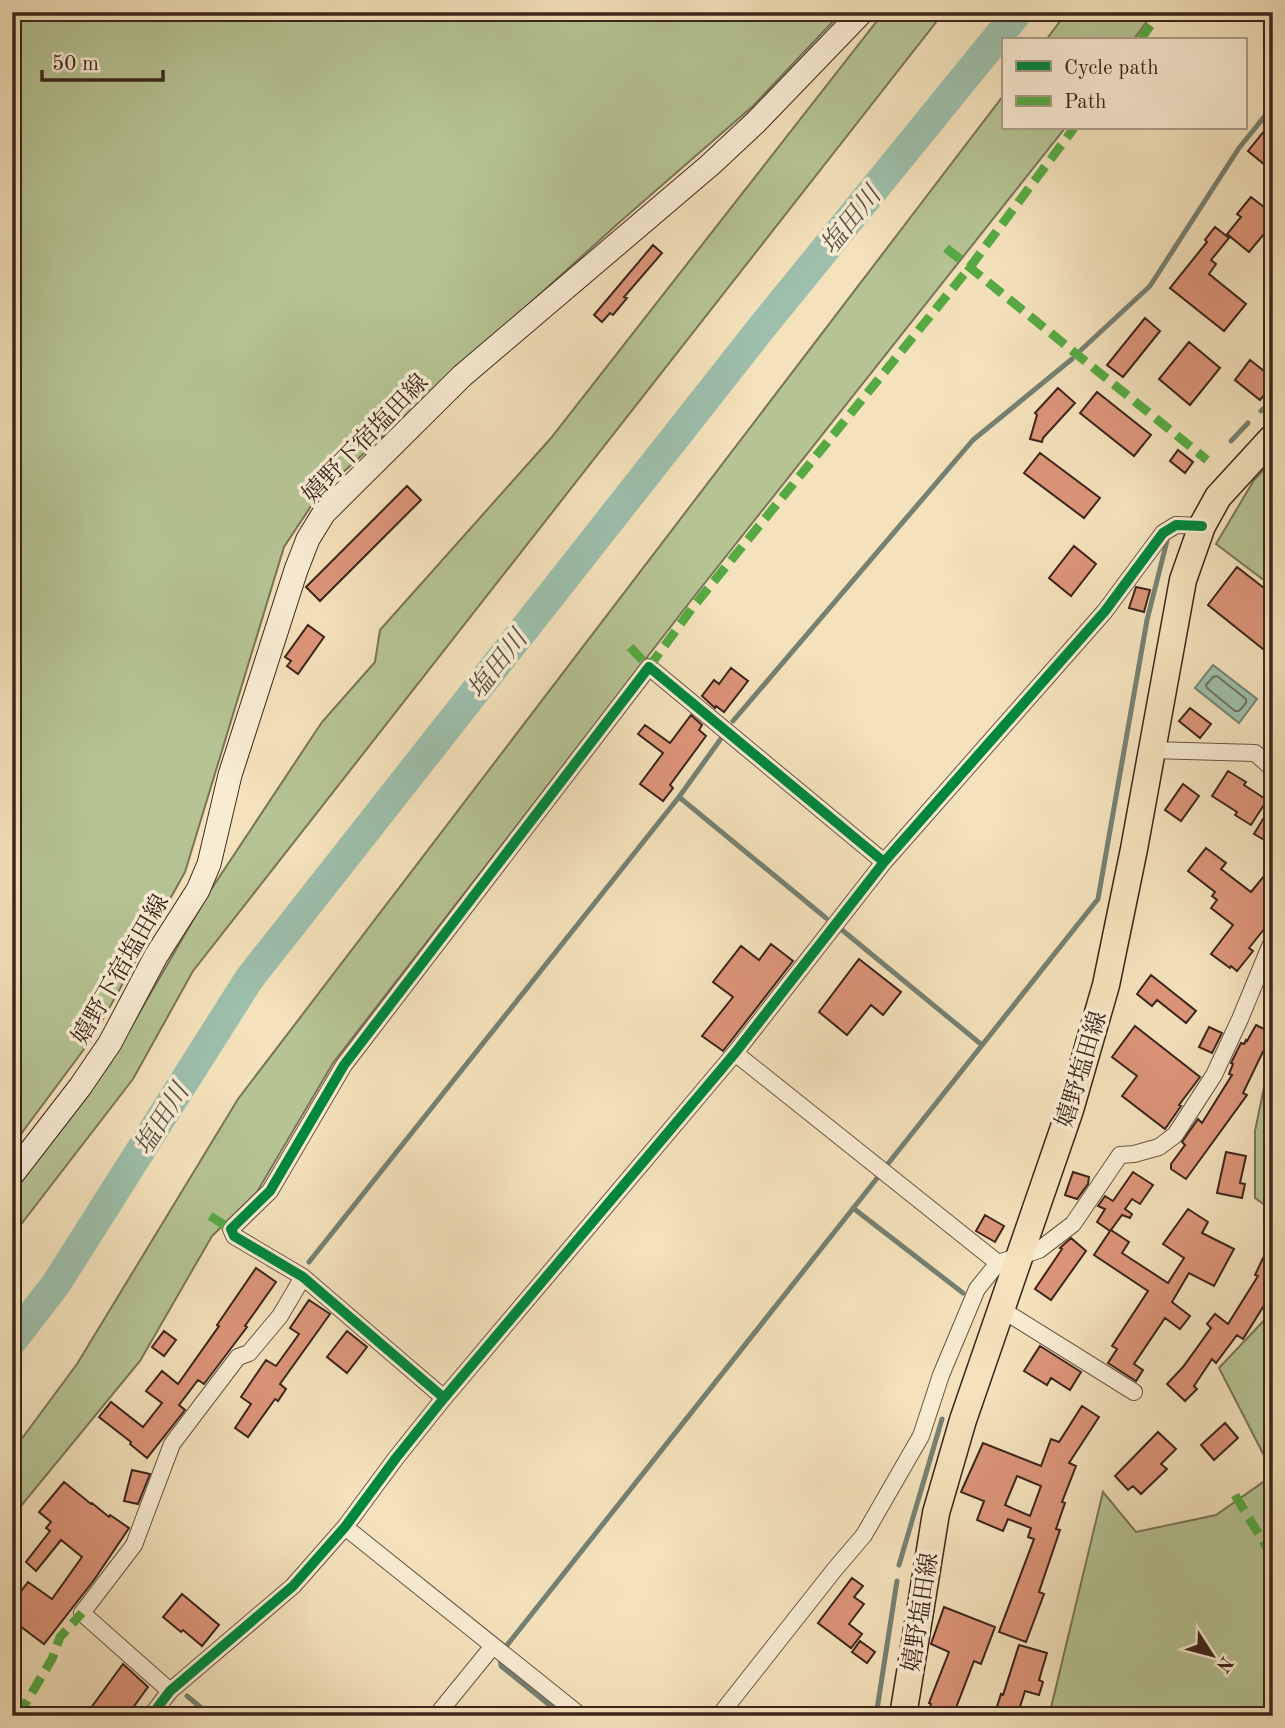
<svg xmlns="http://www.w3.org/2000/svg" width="1285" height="1728" font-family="'Old Standard TT','Noto Serif JP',serif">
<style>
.green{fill:#b6c494;stroke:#797458;stroke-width:2}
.water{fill:#9dbfab;stroke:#768172;stroke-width:2}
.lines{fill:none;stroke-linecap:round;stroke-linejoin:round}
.shore{stroke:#6c7264;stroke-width:2}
.stream{stroke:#768172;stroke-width:5}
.river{stroke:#9dbfab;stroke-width:30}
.building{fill:#dd957a;stroke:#3c241c;stroke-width:2;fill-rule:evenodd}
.street-casing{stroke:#6a5444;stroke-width:18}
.secondary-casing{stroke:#3c241c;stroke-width:25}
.primary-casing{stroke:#3c241c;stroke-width:29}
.street{stroke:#f8ecd3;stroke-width:16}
.secondary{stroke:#f8ecd3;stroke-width:23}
.primary{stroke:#f4e2bc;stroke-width:26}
.quiet{stroke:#55aa43;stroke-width:9;stroke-dasharray:18 9;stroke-linecap:butt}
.cycleway-casing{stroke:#f8ecd3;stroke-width:15}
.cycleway{stroke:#00873e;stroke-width:10}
.labels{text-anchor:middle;stroke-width:7;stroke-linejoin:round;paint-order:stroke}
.street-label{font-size:24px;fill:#3c241c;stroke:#f8ecd3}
.water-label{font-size:26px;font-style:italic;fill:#595247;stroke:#f8ecd3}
</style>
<rect width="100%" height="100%" fill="#f4e2bc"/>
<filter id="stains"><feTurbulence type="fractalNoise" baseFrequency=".00286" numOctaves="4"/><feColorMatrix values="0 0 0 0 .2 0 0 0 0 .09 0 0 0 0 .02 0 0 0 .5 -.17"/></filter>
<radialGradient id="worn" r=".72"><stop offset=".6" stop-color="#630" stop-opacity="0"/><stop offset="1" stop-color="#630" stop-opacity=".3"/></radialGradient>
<path class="green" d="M12,12H842L753,106L622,220L319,494L284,547L185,872L93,1037L12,1146Z
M884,12H944L193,971L133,1079L12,1236V1188L109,1065L210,891L322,722L375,662L380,630L551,438Z
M1067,12H1154L1133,40H1046Z
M1003,96V128H1065L689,603L333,1063L257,1192L212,1236L140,1361L12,1517V1452L77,1364L238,1099Z
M1273,460V587L1216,544L1254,480Z
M1273,1055V1211L1255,1198V1131L1268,1068Z
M1273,1311V1473L1219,1368Z
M1273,1475V1716H1049L1103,1492L1136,1532L1216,1515Z"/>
<path class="water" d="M1213,665L1257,699L1239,723L1195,688Z"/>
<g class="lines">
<path class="shore" d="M1217,676L1246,699V703L1239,711H1235L1207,688L1206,685L1213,677Z"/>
<path class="stream" d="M1081,350L1150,286L1239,148L1273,106
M1261,411L1273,400
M1231,441L1248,423
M733,721L973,440L1072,359
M720,740L679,797L826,918
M842,930L982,1045
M887,1165L1098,899L1147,620L1167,541
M853,1208L963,1293
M309,1262L679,797
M899,1565L942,1419
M187,1696L211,1716
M563,1716L501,1666L500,1654L878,1177
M876,1716L897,1581"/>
<path class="river" d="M12,1341L56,1284L249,979L762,327L1018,12"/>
</g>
<path class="building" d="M1273,120V155L1265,165L1248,151Z
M1251,197L1273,214V223L1249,252L1227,234L1241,217L1237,214Z
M1215,227L1229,238L1211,260L1216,264L1209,274L1246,304L1224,331L1170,288L1207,242L1205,240Z
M653,245L662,253L624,297L627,298L613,315L610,313L602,322L594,315Z
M1145,318L1160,331L1123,377L1107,365Z
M1189,342L1220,368L1190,405L1159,379Z
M1250,360L1273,378V384L1260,400L1235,380Z
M1058,388L1075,403L1043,438L1042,442L1030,439L1037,415L1035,413Z
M1097,392L1151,435L1134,456L1080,413Z
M1178,450L1193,462L1185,473L1170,461Z
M1040,453L1100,498L1084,518L1024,473Z
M407,486L421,500L320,601L306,587Z
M1074,546L1096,564L1071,596L1049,578Z
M1237,567L1273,595V657L1208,605Z
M1136,587L1150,590L1144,612L1129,608Z
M308,625L324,637L298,674L287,666L291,661L285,657Z
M731,668L748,681L724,712L716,706L715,708L702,696L714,680L719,684Z
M1190,708L1211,724L1200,738L1179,721Z
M691,715L702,725L699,730L706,736L670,785L673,788L663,801L640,784L663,753L638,734L645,725L670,743Z
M1228,771L1246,782L1244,785L1267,800L1251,825L1235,815L1237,812L1212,796Z
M1183,784L1199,796L1181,821L1165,810Z
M1263,819L1273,825V845L1254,834Z
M1206,848L1226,863L1221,869L1251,892L1273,865V895L1266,904L1273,910V918L1249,948L1253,951L1237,971L1231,966L1230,968L1211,954L1233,925L1211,908L1217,900L1212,896L1215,892L1188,871Z
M771,944L793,961L723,1051L702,1036L733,997L713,982L741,946L759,960Z
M859,959L901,992L883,1015L871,1005L847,1035L819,1012Z
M1151,975L1196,1011L1186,1023L1157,1000L1152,1006L1137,994Z
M1256,1025L1272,1033L1243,1093L1247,1095L1186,1179L1171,1169V1164L1185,1145L1182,1142L1198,1119L1202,1123L1232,1075L1229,1074L1233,1064L1231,1063L1241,1043L1244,1044L1246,1040L1247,1041Z
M1135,1026L1200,1077L1179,1105L1181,1106L1165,1129L1122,1096L1137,1076L1112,1057Z
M1209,1027L1222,1033L1212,1053L1199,1047Z
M1226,1152L1246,1156L1240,1183L1245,1184L1242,1198L1217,1193Z
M1073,1172L1089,1177L1088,1184L1077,1199L1065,1195Z
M1133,1172L1153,1185L1140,1204L1132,1199L1125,1209L1132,1214L1130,1218L1122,1215L1111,1230L1129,1242L1122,1253L1168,1283L1184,1258L1163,1244L1188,1209L1208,1222L1202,1233L1234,1249L1214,1286L1189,1273L1172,1302L1190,1316L1180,1329L1165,1318L1134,1364L1143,1370L1136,1381L1108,1363L1117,1349L1112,1346L1148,1291L1094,1255L1110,1231L1097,1222L1105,1209L1098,1206L1105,1196L1113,1201Z
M985,1215L1004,1226L995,1242L976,1231Z
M1273,1237V1291L1243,1339L1237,1335L1216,1363L1212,1359L1194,1386L1197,1389L1185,1401L1167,1384L1183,1367L1211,1328L1207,1324L1215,1314L1228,1324L1258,1276L1255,1275Z
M1071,1238L1086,1251L1051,1300L1035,1289L1062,1249L1060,1248Z
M256,1268L276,1282L245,1326L247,1327L238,1339L204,1384L198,1380L179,1405L185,1410L147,1458L130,1444L131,1442L99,1417L111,1402L143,1427L162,1403L146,1391L162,1371L178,1384L219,1326L217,1325Z
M309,1300L330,1314L280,1384L286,1389L278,1401L275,1399L248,1437L235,1428L251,1404L241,1397L266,1360L276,1366L299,1334L290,1328Z
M164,1331L176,1340L164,1356L152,1347Z
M347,1331L367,1347L347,1373L327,1357Z
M1040,1346L1081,1372L1070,1390L1051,1378L1047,1385L1024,1371Z
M1082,1406L1099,1417L1069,1463L1076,1466L1062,1502L1065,1503L1056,1529L1060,1530L1039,1592L1044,1594L1026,1642L999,1632L1034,1539L1028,1537L1031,1528L1008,1519L1003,1531L977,1520L984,1501L961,1492L983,1443L1041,1466L1051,1439L1059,1442ZM1017,1476L1041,1486L1030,1516L1005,1505Z
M1225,1423L1238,1438L1214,1460L1201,1445Z
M1158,1432L1176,1449L1161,1464L1167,1469L1141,1494L1133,1486L1128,1490L1115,1476Z
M132,1470L150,1474L138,1504L124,1501Z
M64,1482L91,1504L92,1503L109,1517L110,1515L129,1528L94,1580L44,1644L12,1620V1603L28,1582L52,1599L82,1557L61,1540L36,1571L26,1562L50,1531L46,1528L51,1522L39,1512Z
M852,1578L863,1586L854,1597L864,1604L849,1624L862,1634L851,1648L818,1623Z
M182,1594L219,1625L202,1646L183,1630L181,1632L163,1617Z
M944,1607L995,1627L981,1664L974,1661L954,1713L950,1711L948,1716H927L931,1704L929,1703L949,1652L931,1644Z
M860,1641L875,1652L867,1663L852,1652Z
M1019,1645L1047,1653L1039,1680L1043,1682L1039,1695L1025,1691L1017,1716H994L1001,1694L1003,1695Z
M123,1664L148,1687L127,1716H85Z"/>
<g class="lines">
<g class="street-casing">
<path id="street" d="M1152,750L1255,753L1273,769
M735,1053L998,1263L1039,1250L1073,1224L1120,1155L1134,1154L1159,1147L1175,1135L1214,1075L1240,1019L1273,939
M1001,1309L1134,1392
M444,1398L303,1277L234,1236L231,1229L270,1191L344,1065L649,667L884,862
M345,1527L581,1716
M170,1691L82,1613L134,1545L172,1444L238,1357L249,1353L280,1316L303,1277
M151,1716L170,1691L293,1586L345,1527L396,1458L444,1398L735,1053L884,862L1105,611L1163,533L1176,525L1202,526
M436,1716L493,1646
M719,1716L835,1569L864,1535L921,1436L941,1375L977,1289L998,1263"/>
</g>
<g class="secondary-casing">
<path id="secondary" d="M12,1175L80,1087L110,1043L156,956L198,890L209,864L230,775L296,570L308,539L324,513L462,376L710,165L756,122L862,12"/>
</g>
<g class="primary-casing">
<path id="primary" d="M903,1716L936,1513L963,1420L1070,1110L1106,985L1134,849L1183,580L1202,526L1218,497L1273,437"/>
</g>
<use href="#street" class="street"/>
<use href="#secondary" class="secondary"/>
<use href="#primary" class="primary"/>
<path class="quiet" d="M1140,40L1160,12
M946,248L1207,460
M630,647L649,667L693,607L970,267L1074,128
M210,1216L231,1229
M1235,1495L1273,1558
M18,1716L52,1659L60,1637L82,1613"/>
<g class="cycleway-casing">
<path id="cycleway" d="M444,1398L303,1277L234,1236L231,1229L270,1191L344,1065L649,667L884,862
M151,1716L170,1691L293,1586L345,1527L396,1458L444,1398L735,1053L884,862L1105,611L1163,533L1176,525L1202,526"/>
</g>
<use href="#cycleway" class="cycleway"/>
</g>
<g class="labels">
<g class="street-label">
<text transform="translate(365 438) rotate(-46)" y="8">嬉野下宿塩田線</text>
<text transform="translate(120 969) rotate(-60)" y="8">嬉野下宿塩田線</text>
<text transform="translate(1081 1069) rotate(-73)" y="8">嬉野塩田線</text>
<text transform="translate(920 1612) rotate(-81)" y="8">嬉野塩田線</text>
</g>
<g class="water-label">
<text transform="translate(850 220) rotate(-51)" y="9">塩田川</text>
<text transform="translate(497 664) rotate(-52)" y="9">塩田川</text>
<text transform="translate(161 1119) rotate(-58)" y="9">塩田川</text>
</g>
</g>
<rect width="1285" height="1728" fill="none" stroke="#f4e2bc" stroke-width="42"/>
<rect x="14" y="14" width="1257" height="1700" fill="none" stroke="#3c241c" stroke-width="3.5"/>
<rect x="21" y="21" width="1243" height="1686" fill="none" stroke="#3c241c" stroke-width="2"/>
<rect x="1002" y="38" width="245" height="91" fill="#f8ecd3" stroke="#ad9c8a" stroke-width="2"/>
<rect x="1016" y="61" width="35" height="10" fill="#00873e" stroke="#ad9c8a" stroke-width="2"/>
<text x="1064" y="74" font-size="21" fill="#3c241c">Cycle path</text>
<rect x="1016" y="96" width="35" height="10" fill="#55aa43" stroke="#ad9c8a" stroke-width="2"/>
<text x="1064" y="108" font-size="21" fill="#3c241c">Path</text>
<g transform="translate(1212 1655) rotate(126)" stroke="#f8ecd3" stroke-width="5" paint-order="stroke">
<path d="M0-5L12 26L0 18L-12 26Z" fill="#3c241c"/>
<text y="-10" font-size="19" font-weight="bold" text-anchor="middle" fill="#3c241c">N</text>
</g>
<path d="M42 70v10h121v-10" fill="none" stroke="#3c241c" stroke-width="3.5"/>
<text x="52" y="70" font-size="21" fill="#3c241c" stroke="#f8ecd3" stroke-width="5" paint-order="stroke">50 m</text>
<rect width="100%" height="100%" filter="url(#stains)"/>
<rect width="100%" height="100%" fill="url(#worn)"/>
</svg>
